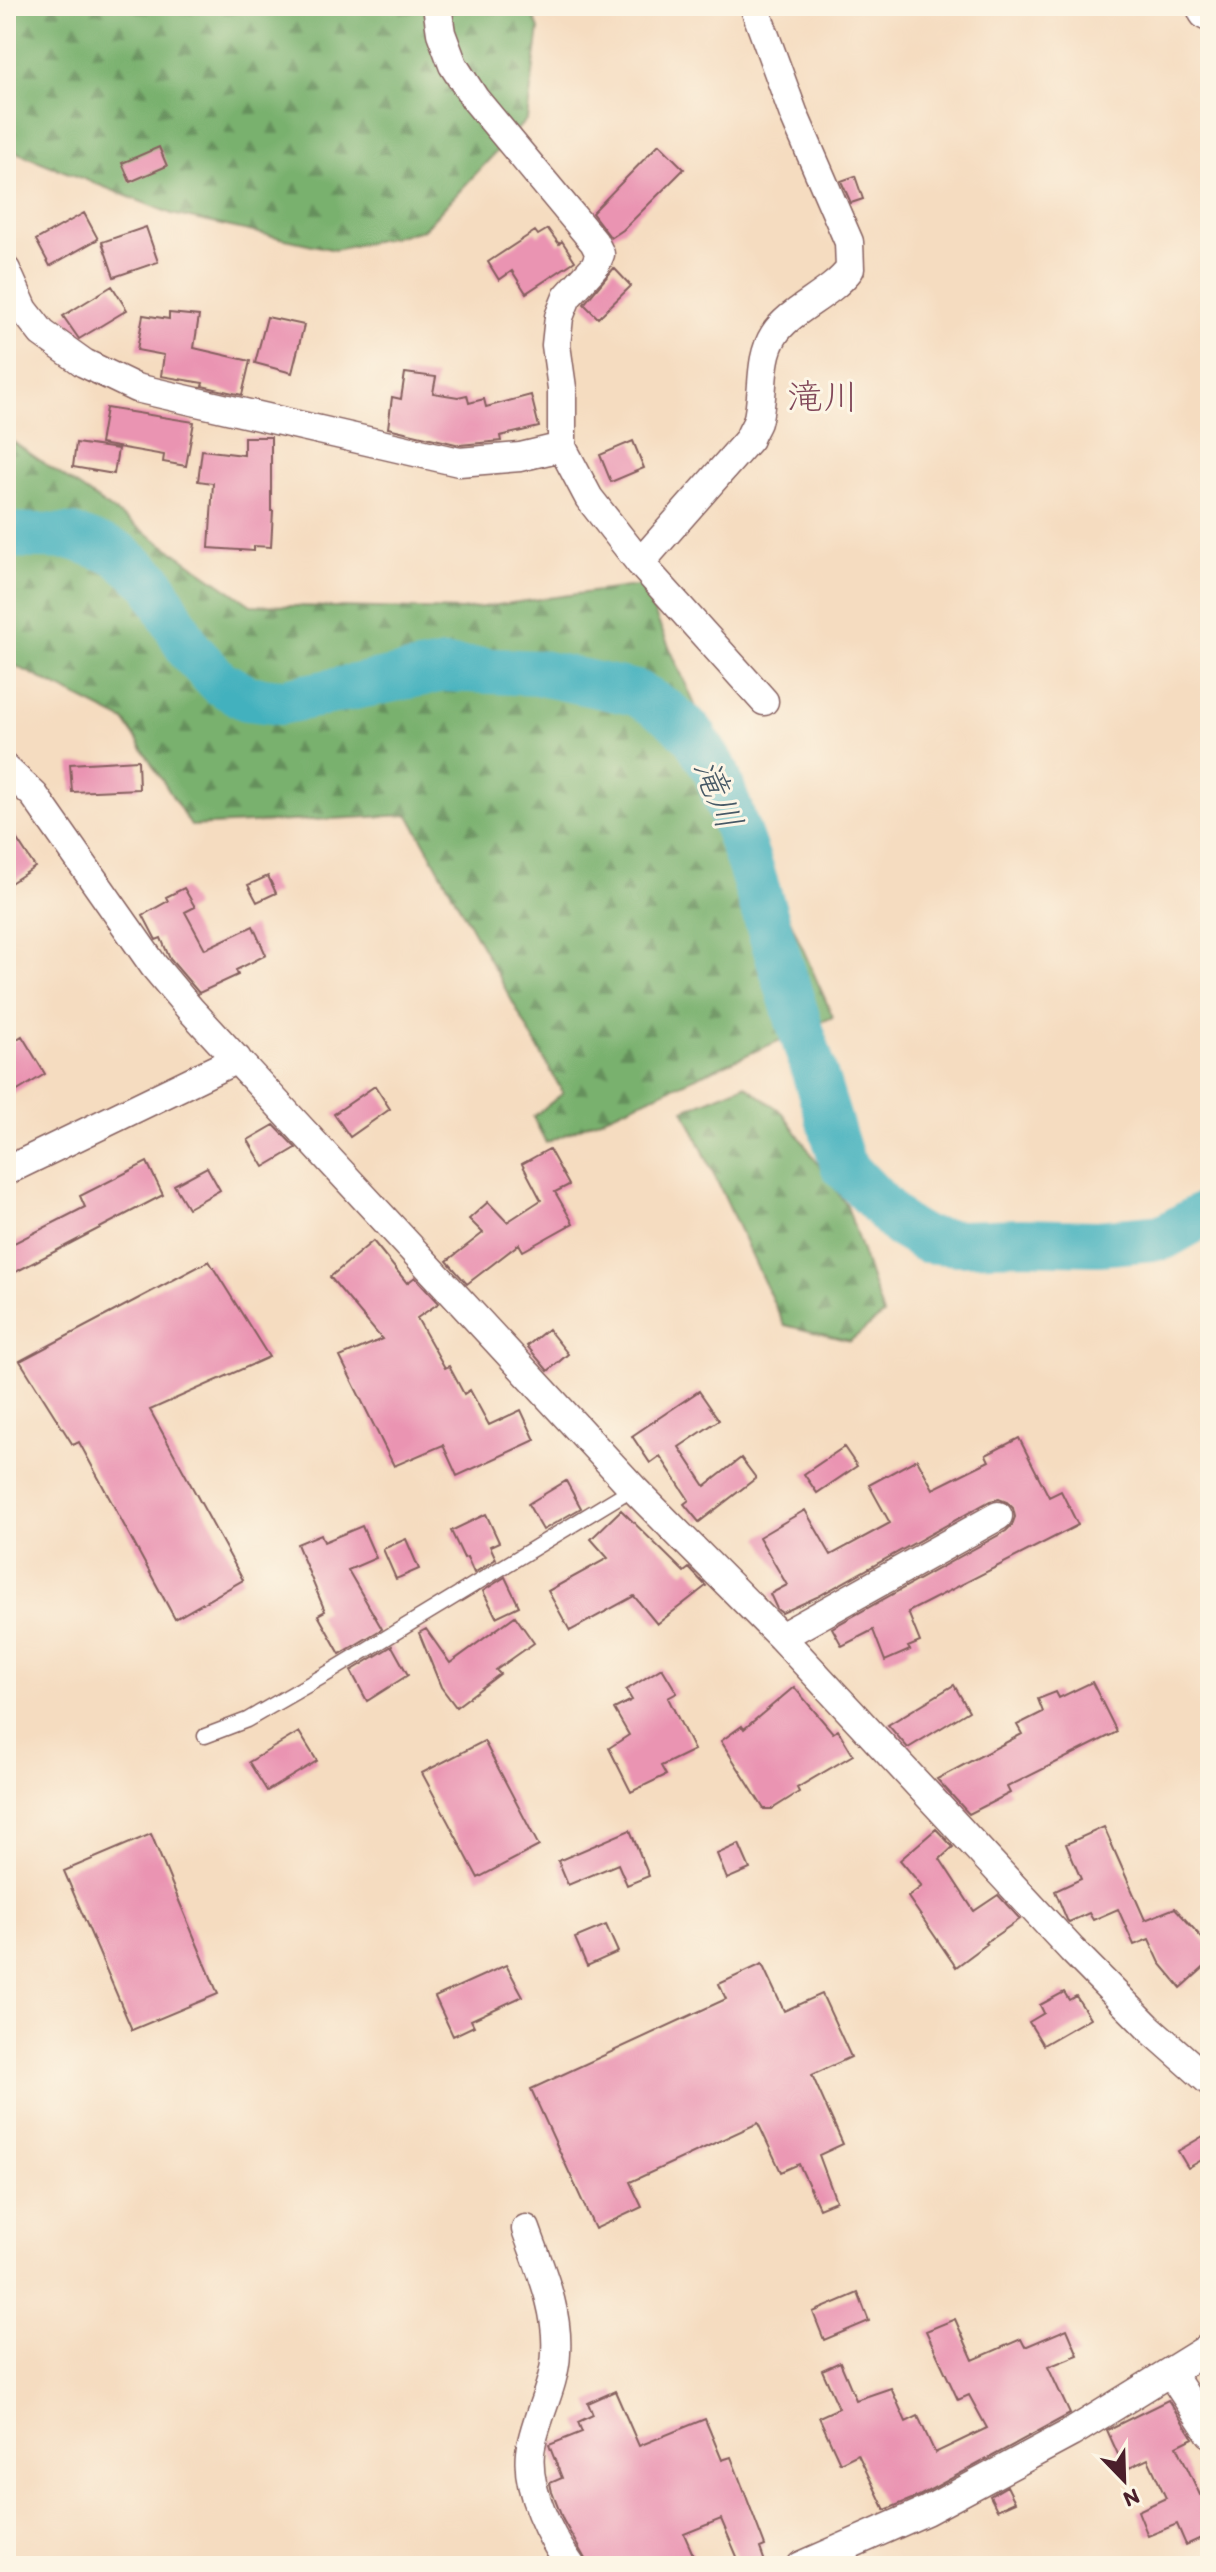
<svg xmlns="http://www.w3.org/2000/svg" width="1216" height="2572" font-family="Itim,'Klee One',sans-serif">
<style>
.forest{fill:url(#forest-firs);stroke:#62684c;stroke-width:2}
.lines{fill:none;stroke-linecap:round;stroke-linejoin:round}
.river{stroke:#42b1be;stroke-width:46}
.building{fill:#ea94b2}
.lane-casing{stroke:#86615f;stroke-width:17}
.street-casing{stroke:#86615f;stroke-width:31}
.primary-casing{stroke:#86615f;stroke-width:47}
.lane{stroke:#fff;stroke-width:14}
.street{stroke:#fff;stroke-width:28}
.primary{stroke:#fff;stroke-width:44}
.labels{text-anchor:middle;stroke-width:6;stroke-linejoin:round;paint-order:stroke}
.neighbourhood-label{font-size:36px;fill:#82485a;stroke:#fcf5e5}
.water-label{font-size:36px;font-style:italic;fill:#475966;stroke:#fcf5e5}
</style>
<defs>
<pattern id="forest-firs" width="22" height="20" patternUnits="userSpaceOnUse" patternTransform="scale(2)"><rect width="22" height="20" fill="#79b16e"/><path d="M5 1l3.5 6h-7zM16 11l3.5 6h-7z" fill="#658f5b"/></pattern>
</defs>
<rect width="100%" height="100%" fill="#fcf5e5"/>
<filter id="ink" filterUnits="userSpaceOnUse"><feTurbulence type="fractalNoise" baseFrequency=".0125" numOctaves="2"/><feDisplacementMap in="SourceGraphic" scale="16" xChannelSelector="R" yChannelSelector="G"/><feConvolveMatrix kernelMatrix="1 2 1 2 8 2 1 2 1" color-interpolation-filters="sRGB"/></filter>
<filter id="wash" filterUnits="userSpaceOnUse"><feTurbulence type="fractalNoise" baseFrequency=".006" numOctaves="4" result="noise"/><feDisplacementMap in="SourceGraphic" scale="32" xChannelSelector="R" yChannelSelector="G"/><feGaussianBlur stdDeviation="1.8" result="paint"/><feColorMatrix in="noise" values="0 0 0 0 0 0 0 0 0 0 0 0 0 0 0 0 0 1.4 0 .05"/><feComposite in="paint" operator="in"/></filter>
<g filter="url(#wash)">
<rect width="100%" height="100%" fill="#f5dcc0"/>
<path class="forest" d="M6,6H529L539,29L527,119L423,230L335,250L172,214L6,148Z
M6,437L251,605L461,610L642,585L833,1017L546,1143L533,1117L563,1093L409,815L191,826L125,721L6,661Z
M745,1085L783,1113L847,1206L883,1315L850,1341L784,1325L684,1110Z"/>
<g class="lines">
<path class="river" d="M6,535L73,537L117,553L152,582L190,651L219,682L247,698L280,702L444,669L541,673L636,693L666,711L692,733L716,771L750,866L843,1165L900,1225L926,1240L959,1243L1021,1241L1098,1243L1164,1237L1210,1211"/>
</g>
<g id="blocks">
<path class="building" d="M659,144L684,169L623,230L611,238L592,213Z
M159,147L167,166L130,182L122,163Z
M855,176L863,199L851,203L841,181Z
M84,213L98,239L50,266L36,240Z
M146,227L158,262L114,277L102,242Z
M548,229L559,244L562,241L575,261L526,293L512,271L499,280L488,262L535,231L538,235Z
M614,268L631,286L598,318L584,304Z
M112,286L127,310L79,339L63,316Z
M169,313L199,316L194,348L250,361L242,395L202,386L203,383L161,376L164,355L137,350L143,315L169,319Z
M267,317L304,325L292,373L255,363Z
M405,373L436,377L433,393L458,397L467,395L469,403L484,399L486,407L531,395L539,427L500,436L501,441L460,445L388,428L392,397L401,399Z
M106,408L194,422L186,466L163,462L164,455L100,444Z
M244,437H271V511H273L271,547L254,546V551L209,548L213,483L198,481L202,450L244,455Z
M633,441L644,468L611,482L600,455Z
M76,443L118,449L114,474L73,467Z
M138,760L139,789L72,792L70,764Z
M6,823L35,867L6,886Z
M268,876L276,893L257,902L248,885Z
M184,888L195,907L185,912L205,949L253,926L266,955L236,970L238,975L199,993L170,959L161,938L156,940L143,915L168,901L166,897Z
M22,1036L45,1074L6,1098V1046Z
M375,1086L390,1109L350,1137L334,1114Z
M274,1125L296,1148L264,1167L248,1140Z
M549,1149L569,1185L555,1192L573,1223L523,1251L519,1244L467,1284L447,1261L483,1233L469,1219L488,1202L507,1222L541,1200L522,1164Z
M147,1162L163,1195L6,1277V1247L85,1207L80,1196Z
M207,1167L220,1190L188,1208L174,1185Z
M373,1241L407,1283L415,1277L439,1303L417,1318L445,1368L449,1366L464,1394L470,1390L489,1425L521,1410L535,1440L457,1476L443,1445L394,1466L340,1357L382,1339L330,1277Z
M209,1261L269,1357L150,1410L243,1580L175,1619L79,1442L73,1445L20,1361Z
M548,1329L568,1354L548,1371L527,1346Z
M699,1391L719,1420L679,1447L705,1486L741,1458L756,1478L699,1522L684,1504L689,1500L660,1456L650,1463L632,1436Z
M1019,1438L1049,1497L1061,1491L1078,1525L908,1612L920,1642L908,1647L910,1650L885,1661L873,1630L842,1646L832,1628L1006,1531L1012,1525L1015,1517L1013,1508L1007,1502L999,1499L990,1501L817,1597L782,1613L777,1609L770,1594L787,1585L759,1537L805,1510L831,1555L890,1523L869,1485L917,1459L933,1489L989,1461L986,1455Z
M844,1447L857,1466L817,1493L804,1474Z
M566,1481L581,1508L543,1530L528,1504Z
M621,1510L684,1572L689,1568L706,1586L657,1624L634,1596L570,1631L548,1591L608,1558L591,1539Z
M486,1514L499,1542L490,1546L496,1559L474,1573L467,1557L464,1558L451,1531Z
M362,1526L376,1558L348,1570L382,1629L340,1654L318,1615L325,1611L297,1544L321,1534L324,1542Z
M406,1539L419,1569L396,1579L383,1549Z
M505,1577L519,1606L496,1617L483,1591Z
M515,1616L534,1643L496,1670L500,1674L456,1707L441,1687L419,1633L426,1629L450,1663Z
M392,1646L408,1675L367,1701L351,1671Z
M662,1668L677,1693L668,1698L694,1750L661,1766L666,1775L631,1792L609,1748L629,1735L614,1709L632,1700L626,1690Z
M1092,1682L1117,1732L1007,1787L1010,1793L969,1814L937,1779L1022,1734L1017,1725L1043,1712L1038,1699L1056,1692L1059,1698Z
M954,1685L969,1711L908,1748L888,1725Z
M794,1687L833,1733L838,1730L853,1755L797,1788L799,1792L772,1809H764L721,1741L742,1726L744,1729Z
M299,1732L317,1761L267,1791L249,1762Z
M484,1741L539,1846L478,1878L422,1773Z
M1104,1827L1145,1920L1175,1908L1210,1947V1962L1181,1988L1160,1963L1149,1939L1134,1945L1118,1909L1093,1920L1089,1913L1069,1922L1067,1920L1055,1891L1081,1879L1066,1844Z
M936,1829L953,1847L940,1859L974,1911L998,1895L1020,1919L985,1943L987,1944L956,1967L908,1897L922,1886L900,1860Z
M630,1830L649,1876L627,1885L618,1864L568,1885L558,1861Z
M151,1834L218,1994L132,2030L64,1871Z
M739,1844L750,1869L727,1879L717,1854Z
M606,1925L618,1952L587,1966L575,1938Z
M762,1964L784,2011L822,1994L851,2057L812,2075L843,2144L819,2155L836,2201L819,2208L799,2164L781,2172L758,2123L630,2182L642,2207L595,2229L531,2089L726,1999L719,1984Z
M506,1965L523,1996L471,2020L474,2026L453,2036L435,1997Z
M1064,1992L1069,2000L1076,1996L1090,2018L1043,2045L1029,2022L1044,2013L1040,2005Z
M1210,2132V2155L1188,2168L1178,2151Z
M858,2293L869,2321L824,2340L813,2312Z
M955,2319L973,2360L1021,2339L1025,2347L1067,2329L1078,2355L1048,2367L1070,2414L919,2496L885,2510L858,2454L840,2463L819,2417L839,2408L822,2370L840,2362L856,2400L891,2388L906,2422L918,2416L935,2453L987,2428L969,2395L958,2400L926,2331Z
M615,2391L639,2446L705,2419L722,2460L731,2457L765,2546L760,2548L765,2562L755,2566H741L721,2519L684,2534L698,2566H589L563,2520L552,2492L550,2483L562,2478L549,2445L582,2432L578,2422L593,2415L588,2403Z
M1168,2400L1193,2438L1177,2446L1200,2495L1210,2491V2534L1186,2545L1177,2524L1148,2536L1138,2511L1166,2498L1148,2459L1125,2470L1107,2430Z
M1007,2486L1015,2502L997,2510L990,2496Z"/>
</g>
</g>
<g filter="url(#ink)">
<use href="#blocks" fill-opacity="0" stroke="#86615f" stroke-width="2"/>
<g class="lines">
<g class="lane-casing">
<path id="lane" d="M205,1736L247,1720L325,1675L633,1488"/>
</g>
<g class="street-casing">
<path id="street" d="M437,6L441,33L453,65L475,99L594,242L600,254L595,266L567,297L559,317L556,345L562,388V447L589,498L640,563L764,701
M6,270L24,310L42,333L84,363L136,388L459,462L520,457L562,447
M640,563L749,439C751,433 755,427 757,422C765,394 758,360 774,335C789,310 830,296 850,269L849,242L794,115L754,6
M6,769L34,795L154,966L190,1009L633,1488L781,1637L1072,1950L1149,2028L1210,2082
M6,1171L237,1059
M781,1637L998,1516
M526,2229C540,2269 559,2310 556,2353C555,2387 533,2422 530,2453C526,2490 550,2537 571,2566
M1170,2372L1210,2433
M801,2566L926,2511L1071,2433L1210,2347"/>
</g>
<g class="primary-casing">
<path id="primary" d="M1209,6L1210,9"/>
</g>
<use href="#lane" class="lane"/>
<use href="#street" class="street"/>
<use href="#primary" class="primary"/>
</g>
</g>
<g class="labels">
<g class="neighbourhood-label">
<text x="823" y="409">滝川</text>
</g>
<g class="water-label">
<text transform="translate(719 794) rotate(68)" y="13">滝川</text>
</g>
</g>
<rect width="1216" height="2572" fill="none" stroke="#fcf5e5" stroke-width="32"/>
<g transform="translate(1124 2480) rotate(157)" stroke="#fcf5e5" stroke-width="6" paint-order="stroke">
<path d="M0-6L14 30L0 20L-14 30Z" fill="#4a1f2b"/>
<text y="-12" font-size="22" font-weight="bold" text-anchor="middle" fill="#4a1f2b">N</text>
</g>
</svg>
